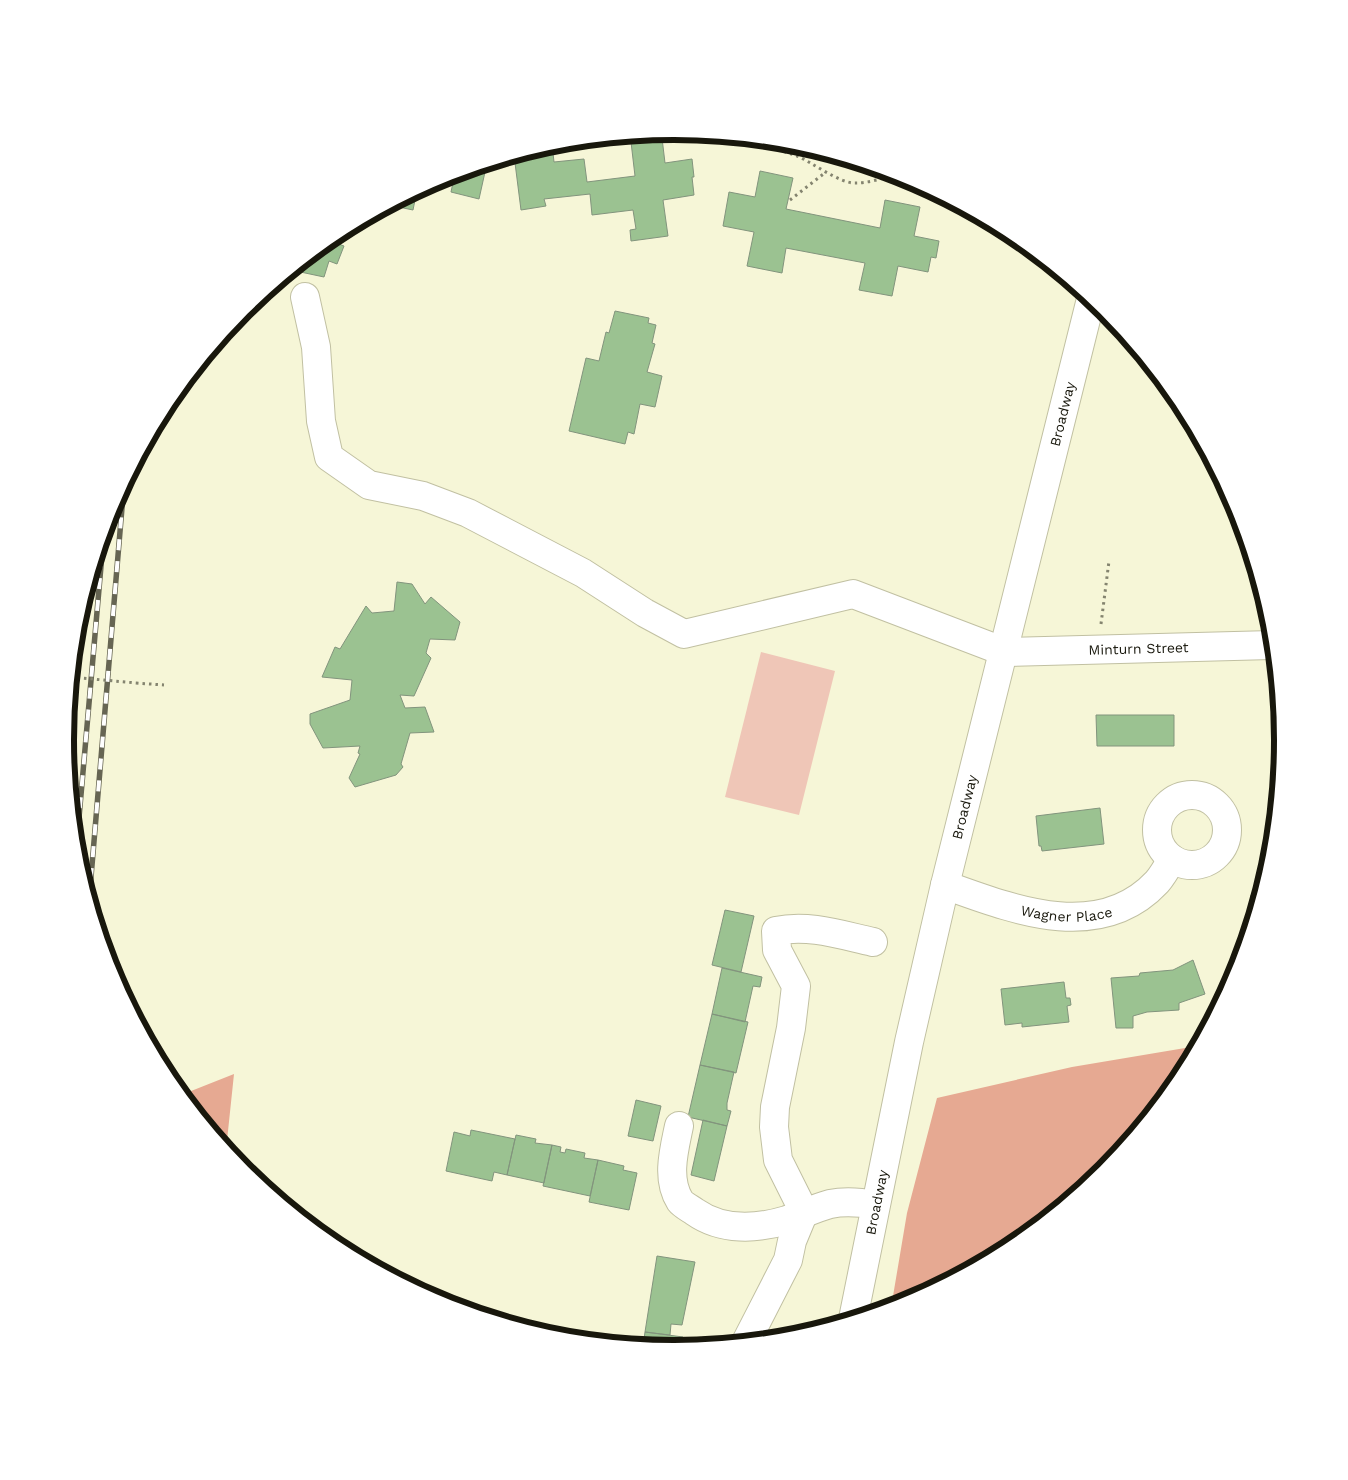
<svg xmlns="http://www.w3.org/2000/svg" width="1348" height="1480" font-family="'Work Sans',sans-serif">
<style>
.green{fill:#efc6b7}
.forest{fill:#e6a992}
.building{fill:#9bc291;stroke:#82947d}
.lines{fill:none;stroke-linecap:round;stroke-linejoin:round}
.minor-casing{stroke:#c1c0a2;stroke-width:30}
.major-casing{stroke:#c1c0a2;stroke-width:30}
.path{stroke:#84846f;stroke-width:3;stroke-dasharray:2.5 4;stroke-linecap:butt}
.minor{stroke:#fff;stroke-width:28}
.major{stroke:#fff;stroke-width:28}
.rail-casing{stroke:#666553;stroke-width:5.5}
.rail{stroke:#fff;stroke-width:4;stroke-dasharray:11;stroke-linecap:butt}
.path-bridge{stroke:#84846f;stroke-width:3;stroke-dasharray:2.5 4;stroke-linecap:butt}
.labels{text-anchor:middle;stroke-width:4;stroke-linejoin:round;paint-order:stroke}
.street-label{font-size:14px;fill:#18170c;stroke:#fff}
.rim{fill:none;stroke:#18170c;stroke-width:6}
</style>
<rect width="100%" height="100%" fill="#f6f6d7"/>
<path class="green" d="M761,652L835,671L799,815L725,797Z"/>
<path class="forest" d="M1197,1046L1180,1079L1104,1171L1012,1247L907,1303L891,1308L907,1213L937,1098L1072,1067Z
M234,1074L226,1150L181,1095Z"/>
<path class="building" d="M662,138L665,163L692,159L694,177H692L694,195L663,200L668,236L631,241L630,230L636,229L633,210L592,215L590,194L544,199L546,206L521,210L514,155L552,144L554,162L584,159L587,182L635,176L631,142Z
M487,163L479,199L451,192L455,173Z
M760,171L793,178L786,209L880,228L885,200L920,207L914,236L939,241L936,258L931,257L928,272L898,266L892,296L859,290L865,263L786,248L782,273L747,266L754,232L723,226L729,192L755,197Z
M417,190L413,210L389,205Z
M328,240L344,246L337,264L329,261L324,277L291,270Z
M243,309L242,319L236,318Z
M615,311L649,318L648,323L656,325L652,343L655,344L647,372L662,376L655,407L640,404L634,434L628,432L625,444L569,431L586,358L599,361L606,332L609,333Z
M397,582L412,584L425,604L431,597L460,622L455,640L430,639L426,653L431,658L414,696L400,695L405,708L425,707L434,732L410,733L401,764L403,767L396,775L355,787L349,778L360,754L358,753L360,746L323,748L310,724V714L350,700L352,680L322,677L335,647L340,649L366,606L372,613L394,611Z
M1096,715H1174V746H1097Z
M1100,808L1104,844L1042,851L1041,846H1039L1036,816Z
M1251,895L1260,896L1245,945Z
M725,910L754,916L741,972L712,965Z
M1193,960L1205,994L1179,1003V1010L1147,1012L1133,1016V1028H1116L1111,978L1139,976L1140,973L1173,970Z
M722,968L762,977L760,987L753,986L745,1022L712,1014Z
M1064,982L1066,998H1070L1071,1005L1067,1006L1069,1022L1022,1027V1023L1005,1025L1001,989Z
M712,1014L748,1022L736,1073L700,1065Z
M700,1065L734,1072L727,1103V1110L731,1111L727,1126L688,1117Z
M636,1100L661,1106L653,1141L628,1136Z
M703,1120L727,1126L714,1181L691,1175Z
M471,1130L515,1139L507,1175L494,1172L492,1181L446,1171L454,1132L470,1136Z
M516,1135L536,1139L535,1143L552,1145L544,1183L507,1175Z
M552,1145L561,1147L560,1152L565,1153L566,1149L585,1153L584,1158L598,1160L590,1196L543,1186Z
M598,1160L624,1166L623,1170L637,1173L629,1210L589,1202Z
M657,1256L695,1262L682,1325L671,1324L670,1335L645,1332Z
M645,1332L683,1337L681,1348L643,1346Z"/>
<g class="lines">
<g class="minor-casing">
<g id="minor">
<path id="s1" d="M305,297L316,347L321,421L329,457L369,485L423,496L468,513L583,573L645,613L684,634L853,594L1005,652L1274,645"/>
<circle cx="1192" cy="830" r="35"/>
<path id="s2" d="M945,885C1012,909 1099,944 1157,882C1163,875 1168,866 1172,859"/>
<path d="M679,1126C674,1150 666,1179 680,1201C683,1205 691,1209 695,1212C722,1231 757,1229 787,1220C801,1215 815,1208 830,1204C845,1201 859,1202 875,1205"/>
<path d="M746,1342L788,1260L792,1241L804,1212L778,1160L774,1127L775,1107L791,1028L796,986L777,950L776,931C809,924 841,935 873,942"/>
</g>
</g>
<g class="major-casing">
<g id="major">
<path id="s3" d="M853,1319L909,1042L945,885L1091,299"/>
</g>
</g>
<path class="path" d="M695,133C728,146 764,143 797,156C812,162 840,184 856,183C867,183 884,179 894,173
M790,200L826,172
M1101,624L1109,561
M136,683L164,685"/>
<use href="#minor" class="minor"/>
<use href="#major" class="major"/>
<g class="rail-casing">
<path id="rail" d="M68,769L83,600
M76,852L104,532
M89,901L124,484"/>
</g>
<use href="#rail" class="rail"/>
<path class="path-bridge" d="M71,677L136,683"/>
</g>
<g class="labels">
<g class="street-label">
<text dy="5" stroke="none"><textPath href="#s3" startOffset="929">Broadway</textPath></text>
<text dy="5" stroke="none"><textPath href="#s1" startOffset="1032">Minturn Street</textPath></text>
<text dy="5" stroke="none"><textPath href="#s3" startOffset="524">Broadway</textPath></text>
<text dy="5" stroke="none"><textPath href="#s2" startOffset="126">Wagner Place</textPath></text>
<text dy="5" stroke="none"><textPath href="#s3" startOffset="119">Broadway</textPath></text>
</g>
</g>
<path d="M0 0H1348V1480H0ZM74 740a600 600 0 1 1 1200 0a600 600 0 1 1-1200 0Z" fill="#fff" fill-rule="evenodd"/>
<path class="rim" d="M74 740a600 600 0 1 1 1200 0a600 600 0 1 1-1200 0Z"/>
</svg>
